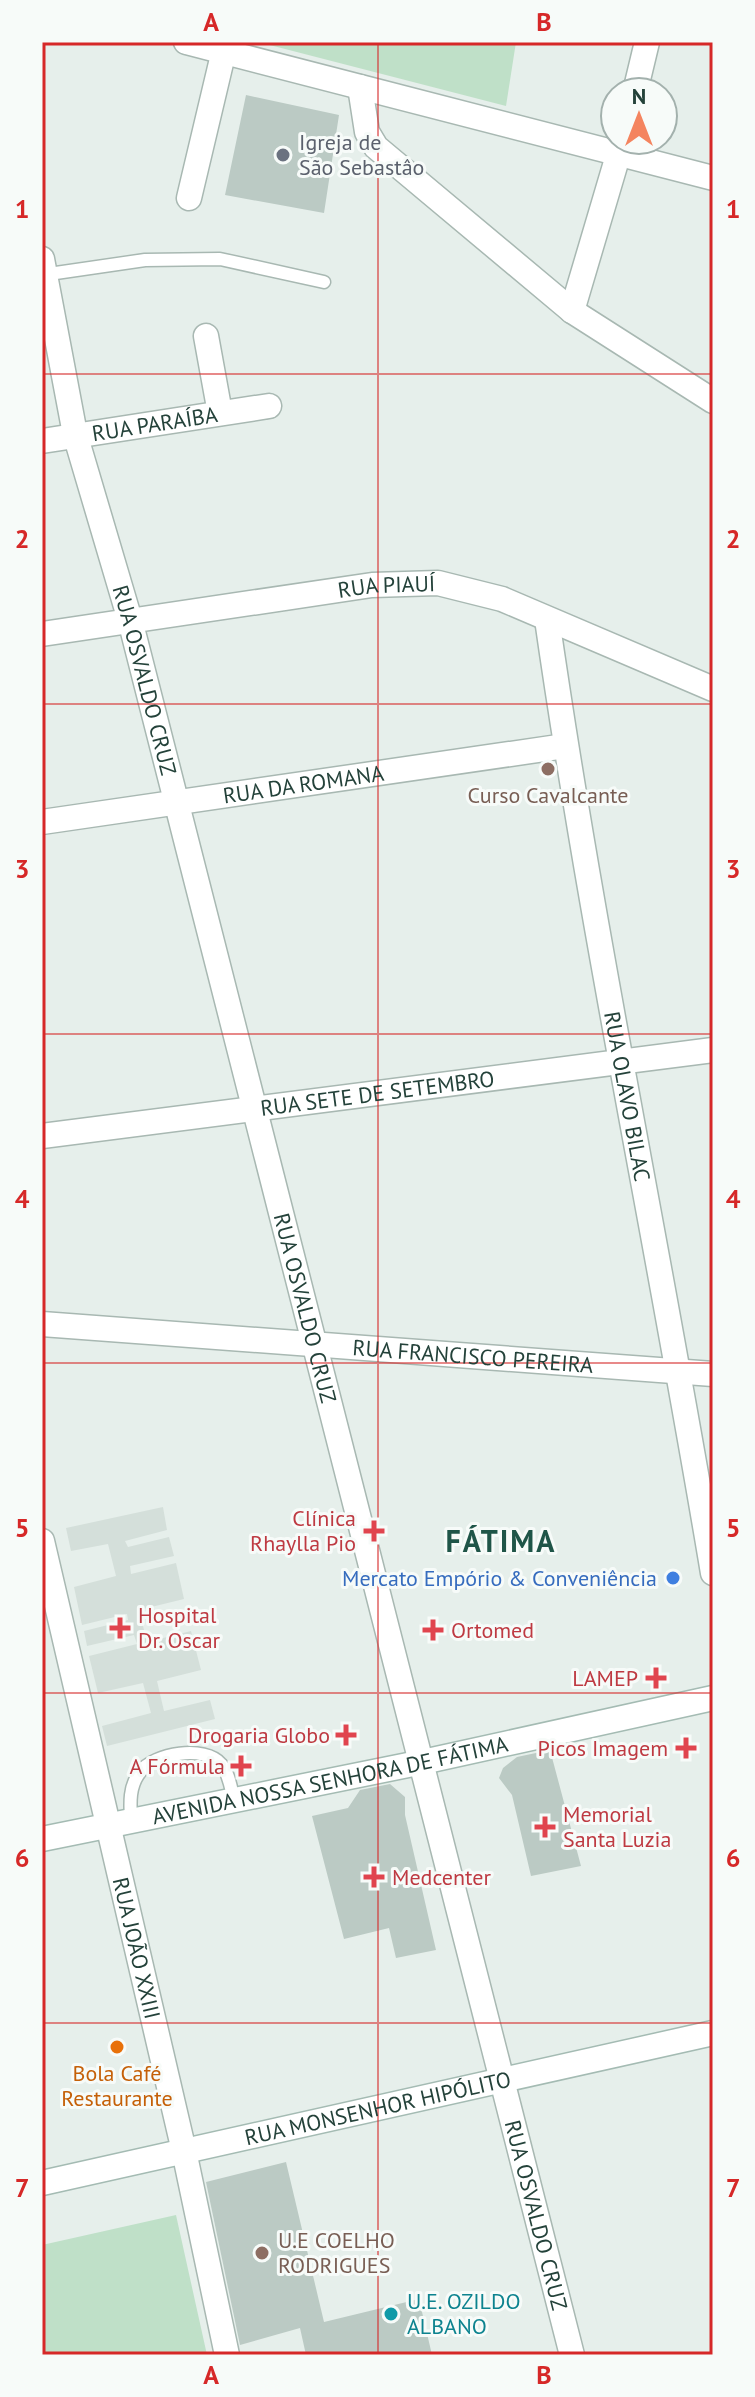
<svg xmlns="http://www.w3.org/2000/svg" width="755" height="2397" font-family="'PT Sans',sans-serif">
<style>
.built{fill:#d4dfda}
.green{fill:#bfe0c8}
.building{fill:#bbcac4}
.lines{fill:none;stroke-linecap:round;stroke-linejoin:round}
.lane-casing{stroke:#a8b8b2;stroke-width:15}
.street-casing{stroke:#a8b8b2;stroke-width:27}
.secondary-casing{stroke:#a4bbb3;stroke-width:27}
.lane{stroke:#fff;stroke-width:12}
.street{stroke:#fff;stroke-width:24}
.secondary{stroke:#fff;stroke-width:24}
.grid{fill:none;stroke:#d62828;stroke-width:2;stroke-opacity:0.55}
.worship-dot{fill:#6b7280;stroke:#f7fbf9;stroke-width:3}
.education-dot{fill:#8d6e63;stroke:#f7fbf9;stroke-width:3}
.health-dot{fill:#e0444e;stroke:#f7fbf9;stroke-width:3}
.shop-dot{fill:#3f7fe0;stroke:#f7fbf9;stroke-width:3}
.food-dot{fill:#e8710a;stroke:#f7fbf9;stroke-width:3}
.culture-dot{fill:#0f9aa8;stroke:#f7fbf9;stroke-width:3}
.labels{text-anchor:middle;stroke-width:6;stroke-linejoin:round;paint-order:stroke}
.worship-label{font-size:22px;fill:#5b616d;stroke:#f7fbf9;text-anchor:start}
.street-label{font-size:22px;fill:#24423a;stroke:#f7fbf9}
.education-label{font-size:22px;fill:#785e54;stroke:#f7fbf9}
.health-label{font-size:22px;fill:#be3a42;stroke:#f7fbf9;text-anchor:end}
.shop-label{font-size:22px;fill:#366cbe;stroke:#f7fbf9;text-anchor:end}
.food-label{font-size:22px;fill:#c56008;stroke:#f7fbf9}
.culture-label{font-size:22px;fill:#0d838f;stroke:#f7fbf9;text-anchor:start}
.district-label{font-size:30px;font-weight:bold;letter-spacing:2px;fill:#1f5548;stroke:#f7fbf9}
.neatline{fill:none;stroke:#d62828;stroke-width:3}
.grid-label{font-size:26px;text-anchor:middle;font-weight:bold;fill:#d62828}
</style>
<rect width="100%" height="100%" fill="#e6efeb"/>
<path class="built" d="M163,1507L167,1530L125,1541L128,1547L169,1537L174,1556L130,1566L131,1574L176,1563L184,1599L139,1610L147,1642L191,1631L201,1670L157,1681L164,1711L210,1700L215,1719L107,1746L102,1726L151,1713L143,1683L98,1693L89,1656L137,1644L134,1635L87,1646L84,1631L128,1620L127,1614L82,1625L74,1587L116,1576L108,1544L71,1551L66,1528Z"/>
<path class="green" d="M258,42H516L506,106Z
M176,2215L207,2355H42V2245Z"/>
<path class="building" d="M246,95L339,115L324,213L225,195Z
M550,1750L581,1866L531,1876L512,1795L499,1778L503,1768L517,1757Z
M390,1784L405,1797V1815L436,1950L396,1958L389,1928L344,1939L312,1816L348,1808L360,1790Z
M286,2162L324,2322L419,2299L432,2355H306L300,2328L240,2345L206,2182Z"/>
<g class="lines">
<g class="lane-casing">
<path id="lane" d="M42,275L145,260L220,259L324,282
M131,1820C130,1803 129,1786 140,1772C154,1753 205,1745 221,1764C229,1773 231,1789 234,1800"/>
</g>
<g class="street-casing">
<g id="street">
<path d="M186,42L713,178"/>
<path d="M360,87L367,132L376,147L572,311L713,401"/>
<path d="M635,92L647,42"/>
<path d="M189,198L226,42"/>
<path id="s1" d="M42,259L75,434L130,620L572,2355"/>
<path d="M572,311L622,142"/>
<path d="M206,336L220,413"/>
<path id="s2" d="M42,441L269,406"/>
<path id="s3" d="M547,619C593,939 660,1254 713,1573"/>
<path id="s4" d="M42,634L372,585L438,583L502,599L713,689"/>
<path id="s5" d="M42,822L565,746"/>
<path id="s6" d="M42,1136L713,1050"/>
<path id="s7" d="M42,1324L713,1374"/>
<path id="s8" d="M42,1541L184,2151L227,2355"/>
</g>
</g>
<g class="secondary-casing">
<g id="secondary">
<path id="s9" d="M42,1839L418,1763L713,1698"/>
<path id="s10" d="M42,2183L713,2033"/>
</g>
</g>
<use href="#lane" class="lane"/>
<use href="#street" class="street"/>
<use href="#secondary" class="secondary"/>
</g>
<path class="grid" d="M378,42V2355M42,374H713M42,704H713M42,1034H713M42,1363H713M42,1693H713M42,2023H713"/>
<circle class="worship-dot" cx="283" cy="155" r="8"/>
<g class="education-dot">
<circle cx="548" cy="769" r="8"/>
<circle cx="262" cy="2253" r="8"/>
</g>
<g class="health-dot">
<path d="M370 1519h8v8h8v8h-8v8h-8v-8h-8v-8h8z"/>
<path d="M116 1616h8v8h8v8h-8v8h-8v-8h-8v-8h8z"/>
<path d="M429 1618h8v8h8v8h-8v8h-8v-8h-8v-8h8z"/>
<path d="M652 1666h8v8h8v8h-8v8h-8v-8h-8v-8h8z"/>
<path d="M342 1723h8v8h8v8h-8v8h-8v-8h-8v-8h8z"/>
<path d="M682 1736h8v8h8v8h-8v8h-8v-8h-8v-8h8z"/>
<path d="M237 1754h8v8h8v8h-8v8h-8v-8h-8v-8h8z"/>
<path d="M541 1815h8v8h8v8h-8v8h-8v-8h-8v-8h8z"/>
<path d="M370 1865h8v8h8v8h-8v8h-8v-8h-8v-8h8z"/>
</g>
<circle class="shop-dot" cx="673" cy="1578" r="8"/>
<circle class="food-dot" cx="117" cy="2047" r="8"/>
<circle class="culture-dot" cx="391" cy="2314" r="8"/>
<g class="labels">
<g class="worship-label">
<text x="299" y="150">Igreja de<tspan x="299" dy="25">São Sebastâo</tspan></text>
</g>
<g class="street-label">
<text dy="8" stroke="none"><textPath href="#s2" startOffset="114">RUA PARAÍBA</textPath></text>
<text dy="8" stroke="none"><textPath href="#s4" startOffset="348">RUA PIAUÍ</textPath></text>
<text dy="8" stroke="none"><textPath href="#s1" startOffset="434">RUA OSVALDO CRUZ</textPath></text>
<text dy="8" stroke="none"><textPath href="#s5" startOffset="264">RUA DA ROMANA</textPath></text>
<text dy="8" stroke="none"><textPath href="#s6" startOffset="338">RUA SETE DE SETEMBRO</textPath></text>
<text dy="8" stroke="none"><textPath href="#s3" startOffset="484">RUA OLAVO BILAC</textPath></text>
<text dy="8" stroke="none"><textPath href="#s1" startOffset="1082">RUA OSVALDO CRUZ</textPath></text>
<text dy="8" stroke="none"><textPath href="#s7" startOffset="432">RUA FRANCISCO PEREIRA</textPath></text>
<text dy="8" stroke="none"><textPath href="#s9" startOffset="294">AVENIDA NOSSA SENHORA DE FÁTIMA</textPath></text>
<text dy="8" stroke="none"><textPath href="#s8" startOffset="418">RUA JOÃO XXIII</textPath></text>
<text dy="8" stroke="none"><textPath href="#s10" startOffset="344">RUA MONSENHOR HIPÓLITO</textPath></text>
<text dy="8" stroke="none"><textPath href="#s1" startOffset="2018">RUA OSVALDO CRUZ</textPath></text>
</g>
<g class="education-label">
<text x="548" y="803">Curso Cavalcante</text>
<text x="278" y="2248" text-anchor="start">U.E COELHO<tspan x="278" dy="25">RODRIGUES</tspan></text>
</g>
<g class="health-label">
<text x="356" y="1526">Clínica<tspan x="356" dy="25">Rhaylla Pio</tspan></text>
<text x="138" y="1623" text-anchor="start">Hospital<tspan x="138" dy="25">Dr. Oscar</tspan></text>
<text x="451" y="1638" text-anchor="start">Ortomed</text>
<text x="638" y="1686">LAMEP</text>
<text x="330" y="1743">Drogaria Globo</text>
<text x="668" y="1756">Picos Imagem</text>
<text x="225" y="1774">A Fórmula</text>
<text x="563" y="1822" text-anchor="start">Memorial<tspan x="563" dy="25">Santa Luzia</tspan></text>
<text x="392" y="1885" text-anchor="start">Medcenter</text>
</g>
<g class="shop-label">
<text x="657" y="1586">Mercato Empório &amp; Conveniência</text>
</g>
<g class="food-label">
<text x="117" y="2081">Bola Café<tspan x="117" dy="25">Restaurante</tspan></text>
</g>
<g class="culture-label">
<text x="407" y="2309">U.E. OZILDO<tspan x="407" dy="25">ALBANO</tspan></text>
</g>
<g class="district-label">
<text x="501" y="1552">FÁTIMA</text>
</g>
</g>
<rect width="755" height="2397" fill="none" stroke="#f7fbf9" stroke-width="88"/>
<g transform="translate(639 116)"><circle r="38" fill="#f7fbf9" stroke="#a3b1ad" stroke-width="2"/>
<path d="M0-6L14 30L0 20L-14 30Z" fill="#f4845f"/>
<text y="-12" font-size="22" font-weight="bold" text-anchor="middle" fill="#24423a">N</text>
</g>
<rect x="44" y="44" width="667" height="2309" class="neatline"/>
<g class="grid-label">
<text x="211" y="31">A</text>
<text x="544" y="31">B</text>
<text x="22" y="218">1</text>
<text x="733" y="218">1</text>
<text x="22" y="548">2</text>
<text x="733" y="548">2</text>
<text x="22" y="878">3</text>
<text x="733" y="878">3</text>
<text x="22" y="1208">4</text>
<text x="733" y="1208">4</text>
<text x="22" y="1537">5</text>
<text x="733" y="1537">5</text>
<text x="22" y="1867">6</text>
<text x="733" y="1867">6</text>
<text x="22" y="2197">7</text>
<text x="733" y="2197">7</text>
<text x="211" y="2384">A</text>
<text x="544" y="2384">B</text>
</g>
</svg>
